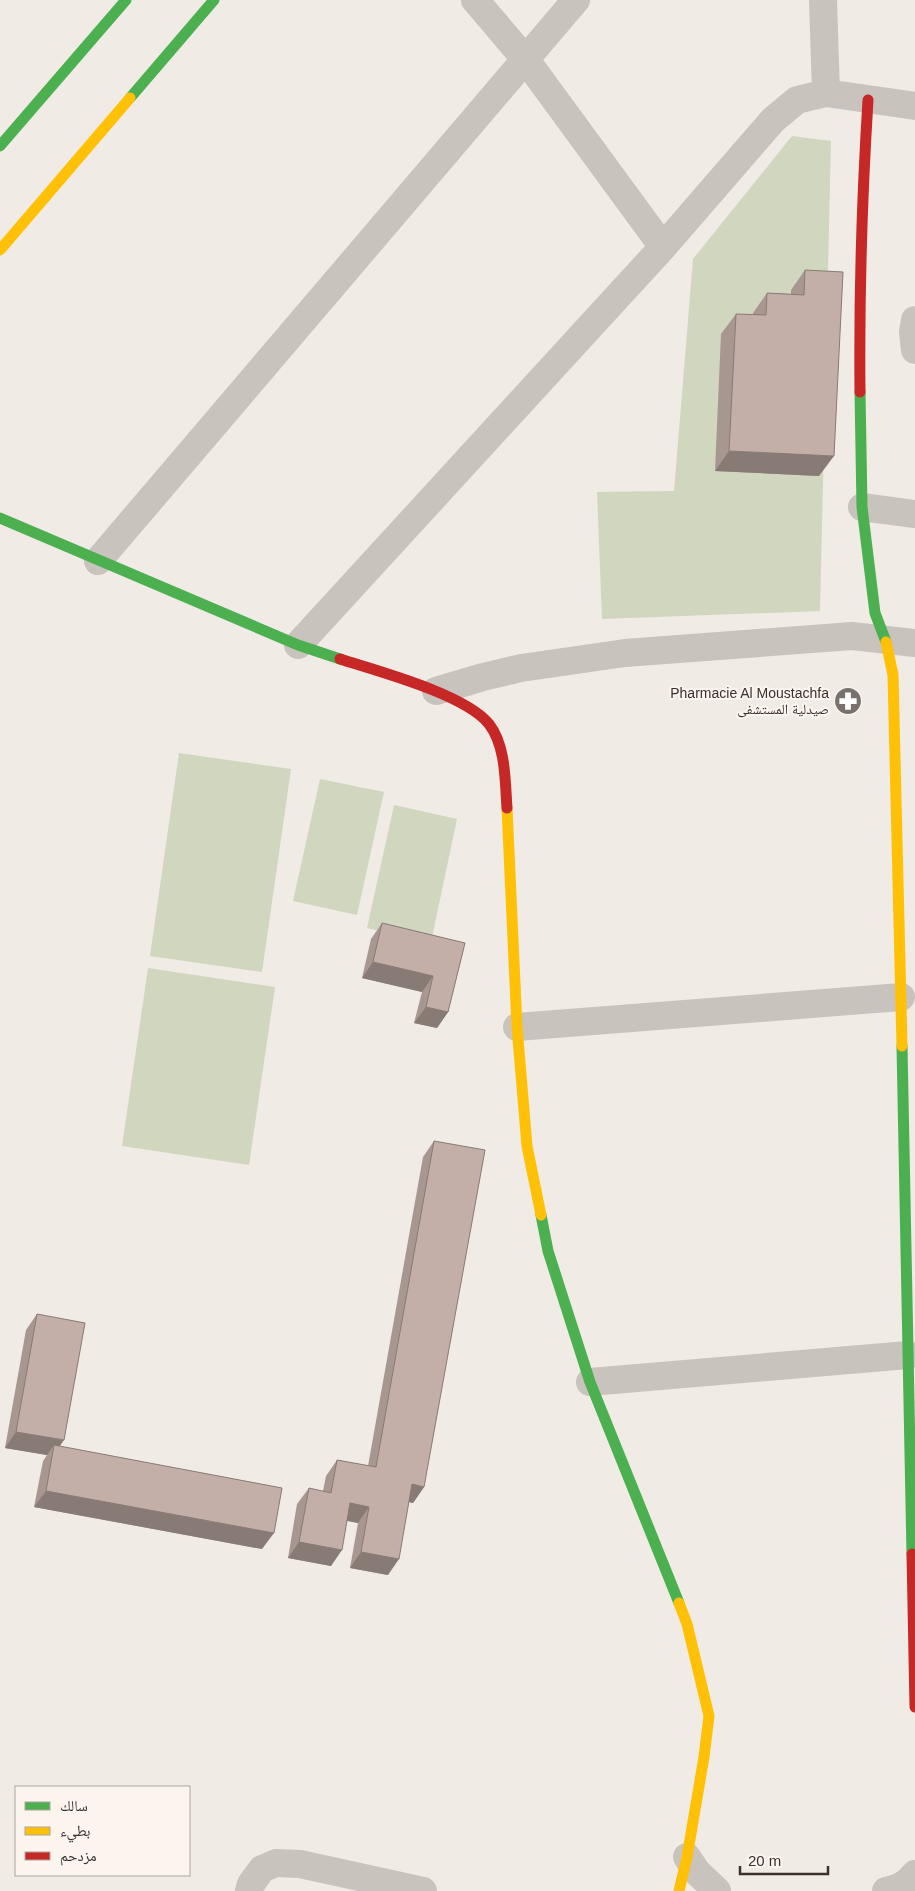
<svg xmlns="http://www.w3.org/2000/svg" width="915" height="1891" font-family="Helvetica,'Noto Naskh Arabic',sans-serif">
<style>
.park{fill:#d1d6bf}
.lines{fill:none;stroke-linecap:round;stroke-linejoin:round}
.street{stroke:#c9c3be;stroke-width:28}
.fast{stroke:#4caf50;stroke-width:11}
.slow{stroke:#ffc107;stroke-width:11}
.jam{stroke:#c62828;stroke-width:11}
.wall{fill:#a89690}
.shaded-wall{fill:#887a75}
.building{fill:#c3afa7;stroke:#887a75}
.labels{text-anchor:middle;stroke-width:4;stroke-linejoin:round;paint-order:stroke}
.poi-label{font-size:14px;fill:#3b302b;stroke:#fbf5ee;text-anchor:end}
</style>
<rect width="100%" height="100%" fill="#f0ebe5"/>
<path class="park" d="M792,136L831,141L820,611L602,619L597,492L674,491L693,259Z
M179,753L291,769L262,972L150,956Z
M320,779L384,792L357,915L293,901Z
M394,805L457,819L431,942L367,928Z
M148,968L275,987L249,1165L122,1146Z"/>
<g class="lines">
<path class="street" d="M475,0L526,60L663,247
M823,0L826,93
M915,320L913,332L915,350
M862,507L915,514
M98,561L576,0
M298,645L663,247L773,120L797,100L826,93L915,106
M436,691L483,677L521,668L625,653L852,636L915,643
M517,1027L901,997
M590,1382L908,1355
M687,1857L697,1872L717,1891
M249,1891L251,1884L262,1869L276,1863L300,1864L423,1891
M886,1891C899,1888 907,1884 915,1874"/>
<path class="fast" d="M130,98L214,0
M0,146L126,0
M860,392L862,507L875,613L886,642
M0,518L298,645L340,659
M902,1046L912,1554
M541,1215L548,1251L590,1382L679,1603"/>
<path class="slow" d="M0,250L130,98
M886,642L893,675L902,1046
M507,808L517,1027L527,1146L541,1215
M679,1603L687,1624L709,1716L704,1757L687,1857L679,1891"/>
<path class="jam" d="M860,392C859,294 862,197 868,100
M340,659C377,671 465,694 489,724C506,746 505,781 507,808
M912,1554L915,1707"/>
</g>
<path class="wall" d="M805,270L819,476L715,471L721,334L736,314L753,315V313L767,293L791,294V290Z
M382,923L465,943L448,1012L437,1028L414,1023L422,992L362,978L371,939Z
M434,1141L424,1487L413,1503L409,1502L388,1575L350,1568L358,1523L347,1521L331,1566L288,1558L297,1504L309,1488L323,1491L326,1476L337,1460L368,1466L423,1157Z
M37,1314L59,1446L262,1549L34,1507L43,1461L47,1455L5,1448L26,1330Z"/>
<path class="shaded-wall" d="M729,451L834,456L819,476L715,471Z
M373,962L433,976L422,992L362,978Z
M426,1007L448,1012L437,1028L414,1023Z
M16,1432L64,1440L53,1456L54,1445L47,1455L5,1448Z
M412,1484L424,1487L413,1503L401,1500Z
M46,1491L274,1533L262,1549L34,1507Z
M350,1503L369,1507L358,1523L339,1519Z
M299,1542L342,1550L331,1566L288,1558Z
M361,1552L399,1559L388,1575L350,1568Z"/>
<path class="building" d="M805,270L843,272L834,456L729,451L736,314L766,315L767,293L804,295Z
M382,923L465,943L448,1012L426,1007L433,976L373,962Z
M434,1141L485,1150L424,1487L412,1484L399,1559L361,1552L369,1507L350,1503L342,1550L299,1542L309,1488L331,1493L337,1460L376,1467Z
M37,1314L85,1323L64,1440L16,1432Z
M54,1445L282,1488L274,1533L46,1491Z"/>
<defs>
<g id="pharmacy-disc" transform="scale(1.4375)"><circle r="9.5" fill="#7a716c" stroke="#fbf5ee"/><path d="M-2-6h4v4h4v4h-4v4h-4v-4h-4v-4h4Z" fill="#fff"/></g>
</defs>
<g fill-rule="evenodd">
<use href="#pharmacy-disc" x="848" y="701"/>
</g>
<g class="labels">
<g class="poi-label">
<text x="829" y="698">Pharmacie Al Moustachfa<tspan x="829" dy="16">صيدلية المستشفى</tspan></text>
</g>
</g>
<rect x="15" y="1786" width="175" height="90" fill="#fbf5ee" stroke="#aea6a0"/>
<rect x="25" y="1802" width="25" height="8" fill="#4caf50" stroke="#aea6a0"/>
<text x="60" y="1811" font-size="15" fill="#3b302b">سالك</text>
<rect x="25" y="1827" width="25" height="8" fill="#ffc107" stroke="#aea6a0"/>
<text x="60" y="1836" font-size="15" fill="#3b302b">بطيء</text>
<rect x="25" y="1852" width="25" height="8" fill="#c62828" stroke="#aea6a0"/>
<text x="60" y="1861" font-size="15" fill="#3b302b">مزدحم</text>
<path d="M740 1866v8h88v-8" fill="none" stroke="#3b302b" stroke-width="2.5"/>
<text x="748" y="1866" font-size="15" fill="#3b302b" stroke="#fbf5ee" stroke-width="4" paint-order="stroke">20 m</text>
</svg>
